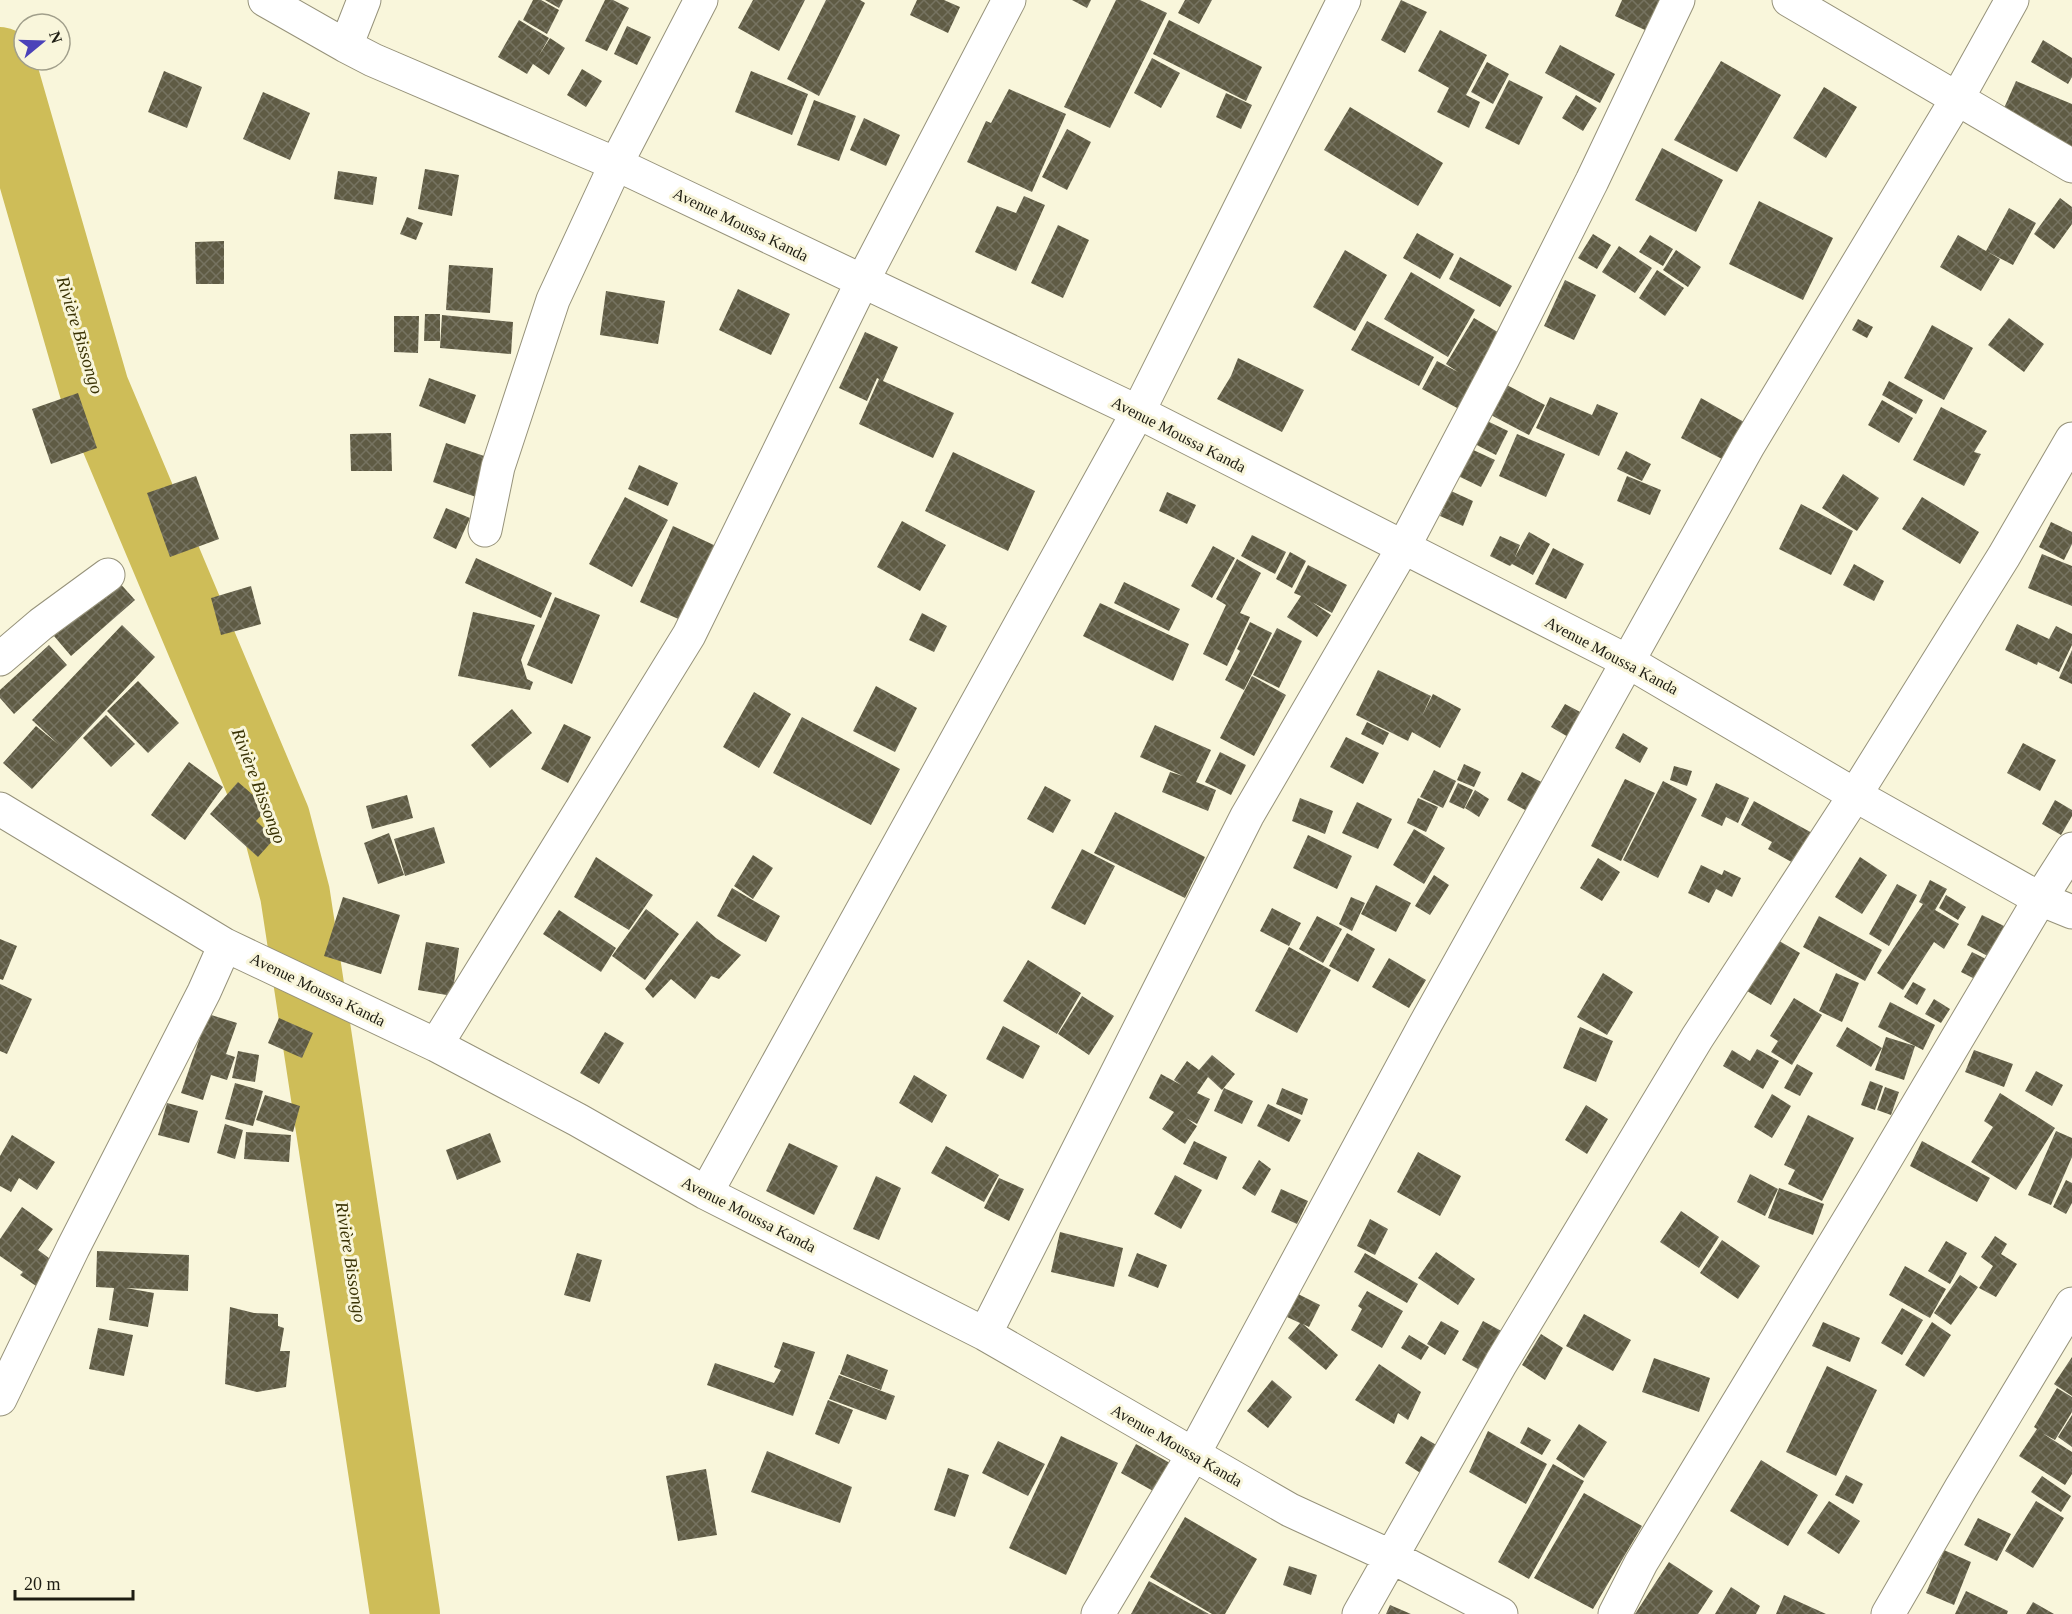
<svg xmlns="http://www.w3.org/2000/svg" width="2072" height="1614" font-family="'Times New Roman',serif">
<style>
.lines{fill:none;stroke-linecap:round;stroke-linejoin:round}
.river{stroke:#cebd58;stroke-width:70}
.building{fill:url(#building-cross-hatch)}
.street-casing{stroke:#96927a;stroke-width:35}
.street{stroke:#fff;stroke-width:33}
.labels{text-anchor:middle;stroke-width:6;stroke-linejoin:round;paint-order:stroke}
.street-label{font-size:16px;fill:#1e1d13;stroke:#f9f6db}
.water-label{font-size:18px;font-style:italic;fill:#393204;stroke:#f9f6db}
</style>
<defs>
<pattern id="building-cross-hatch" width="8" height="8" patternUnits="userSpaceOnUse" patternTransform="scale(1.5)"><rect width="8" height="8" fill="#5f5b44"/><path d="M0 0l8 8M0 8l8-8" fill="none" stroke="#767361"/></pattern>
</defs>
<rect width="100%" height="100%" fill="#f9f6db"/>
<g class="lines">
<path class="river" d="M0,62L94,388L275,818L295,894L405,1614"/>
</g>
<path class="building" d="M533,0H541L559,10L547,34L523,20Z
M545,0H563L559,8Z
M605,0H613L629,8L607,51L585,41Z
M753,0H805L779,51L738,28Z
M826,0H860L865,3L819,96L787,79Z
M917,0H944L960,7L948,33L910,15Z
M1072,0H1091L1087,8Z
M1116,0H1140L1167,13L1110,128L1064,107Z
M1185,0H1212L1199,24L1178,13Z
M1401,0L1427,12L1405,53L1381,40Z
M1622,0H1677L1660,37L1615,16Z
M519,20L549,38L538,57L550,38L565,48L549,75L533,64L527,74L498,57Z
M1169,20L1262,67L1246,101L1153,54Z
M627,26L651,37L637,65L614,54Z
M1440,30L1487,55L1466,95L1480,102L1469,128L1437,112L1449,88L1418,71Z
M2043,40L2072,58V77L2068,84L2031,62Z
M1560,45L1615,74L1600,103L1545,73Z
M1152,58L1180,73L1161,108L1134,93Z
M1721,61L1781,95L1737,172L1674,140Z
M1487,62L1509,74L1493,104L1471,92Z
M582,69L602,81L586,107L567,95Z
M164,71L202,87L187,128L148,112Z
M751,71L808,94L792,135L735,112Z
M1509,80L1543,97L1519,145L1485,128Z
M2016,81L2072,104V155L1997,124Z
M1824,87L1857,107L1826,158L1793,138Z
M1009,89L1066,114L1032,192L967,162L986,121L991,123Z
M263,92L310,113L290,160L243,139Z
M1226,93L1252,105L1241,129L1216,117Z
M1576,95L1597,108L1583,131L1562,118Z
M814,100L856,116L839,161L797,145Z
M1350,107L1443,163L1418,206L1324,150Z
M864,118L900,135L886,166L850,150Z
M1067,129L1091,142L1067,190L1042,177Z
M1662,148L1723,180L1696,232L1635,200Z
M425,169L459,175L452,216L418,209Z
M338,171L377,177L373,205L334,199Z
M1024,196L1045,205L1016,271L975,252L997,206L1016,213Z
M2060,198L2072,207V224L2054,249L2034,234Z
M1759,201L1833,238L1803,300L1729,264Z
M2009,208L2036,223L2013,265L1986,251Z
M407,217L423,223L416,240L400,234Z
M1058,225L1089,240L1063,298L1031,283Z
M1417,233L1454,254L1440,279L1403,258Z
M1593,234L1611,245L1597,269L1578,258Z
M1650,235L1673,249L1663,266L1639,252Z
M1958,235L2000,259L1981,291L1940,267Z
M224,241V284H196L195,242Z
M1619,246L1652,268L1635,293L1602,272Z
M1345,250L1387,275L1355,331L1313,307Z
M1676,250L1701,267L1688,287L1663,270Z
M1460,257L1512,286L1500,307L1449,279Z
M449,265L493,268L490,313L446,310Z
M1657,270L1684,288L1665,316L1639,298Z
M1411,272L1475,310L1448,357L1384,319Z
M1565,280L1596,295L1574,340L1544,326Z
M738,289L790,314L771,355L719,330Z
M606,291L665,301L658,344L600,335Z
M425,314H440V341H424Z
M442,315L513,322L511,354L440,348Z
M394,316H419L418,353L394,352Z
M1474,318L1501,334L1459,409L1422,389L1437,361L1458,372L1446,364Z
M2009,318L2044,344L2024,372L1988,345Z
M1858,319L1873,327L1867,338L1852,330Z
M1367,321L1434,357L1419,386L1351,350Z
M1932,325L1973,348L1944,400L1904,378Z
M865,332L898,347L883,381L954,413L933,458L859,424L879,379L877,378L867,401L839,388Z
M1238,358L1304,390L1282,432L1217,399L1231,376Z
M429,378L476,395L465,424L419,406Z
M1889,381L1923,400L1916,414L1882,395Z
M1505,384L1545,405L1529,435L1489,414Z
M78,393L97,448L51,464L32,409Z
M1550,397L1592,415L1597,404L1618,413L1599,456L1536,428Z
M1701,398L1744,422L1724,460L1681,438Z
M1882,400L1913,418L1899,443L1868,425Z
M1941,407L1987,431L1974,452L1981,454L1964,486L1913,460Z
M1483,419L1508,431L1496,455L1471,442Z
M391,433L392,471H351L350,434Z
M1517,434L1565,454L1546,497L1499,476Z
M446,443L490,458L476,497L433,482Z
M1469,448L1495,460L1481,487L1456,475Z
M1626,451L1651,464L1642,481L1617,469Z
M953,452L1035,491L1008,551L925,511Z
M639,465L678,483L668,506L628,489Z
M1843,474L1879,498L1857,531L1822,508Z
M196,476L219,539L170,557L147,493Z
M1627,476L1661,490L1650,515L1617,501Z
M1451,491L1473,501L1463,526L1440,516Z
M1167,492L1196,505L1187,524L1159,511Z
M625,497L668,520L632,587L589,564Z
M1922,497L1979,532L1960,564L1902,529Z
M1801,504L1853,531L1831,575L1779,549Z
M446,508L470,518L456,549L433,538Z
M902,521L946,545L920,591L877,567Z
M2051,522L2072,532V544L2064,560L2039,547Z
M673,526L716,546L683,621L640,602Z
M1529,532L1550,544L1533,575L1512,564L1510,566L1490,556L1500,536L1520,545L1515,557Z
M1252,535L1286,552L1275,574L1241,556Z
M1213,546L1235,558L1212,598L1191,586Z
M1553,548L1584,564L1566,599L1535,584Z
M1290,552L1306,561L1292,588L1276,579Z
M2042,554L2072,566V606L2028,588Z
M476,558L552,593L541,618L465,583Z
M1237,559L1261,573L1240,613L1250,617L1227,666L1203,654L1226,605L1216,599Z
M1854,564L1884,581L1874,601L1843,585Z
M1308,565L1347,585L1332,613L1312,602L1331,615L1317,637L1287,617L1301,596L1294,593Z
M117,580L135,600L71,656L54,636Z
M1124,582L1180,609L1169,631L1114,603Z
M251,586L261,624L221,635L211,598Z
M555,597L600,615L572,684L527,665Z
M1100,603L1189,644L1173,681L1083,636Z
M473,612L535,625L521,660L527,679L533,682L530,690L458,676Z
M922,613L947,626L934,652L909,640Z
M1250,622L1272,633L1244,690L1225,680L1240,651L1237,649Z
M2017,624L2049,639L2056,626L2072,634V645L2059,672L2038,662L2037,665L2005,650Z
M122,625L155,657L32,789L3,763L36,726L59,745L32,720Z
M1277,628L1302,641L1279,688L1253,675Z
M49,645L67,665L14,714L0,698V690Z
M2072,650V684L2059,678Z
M1378,670L1431,696L1422,716L1433,694L1461,709L1440,748L1412,732L1408,741L1356,715Z
M1252,676L1286,695L1254,756L1220,738Z
M138,681L179,723L148,753L107,711Z
M876,686L917,708L895,752L853,731Z
M754,692L791,714L759,768L723,747Z
M1565,704L1584,714L1570,738L1551,727Z
M512,709L532,733L490,768L471,745Z
M106,715L135,744L111,767L83,738Z
M802,717L900,769L871,825L773,773Z
M1367,722L1389,733L1383,745L1361,734Z
M564,724L591,737L568,783L541,769Z
M1155,725L1211,750L1196,782L1216,790L1208,811L1162,792L1170,772L1183,776L1140,757Z
M1623,733L1648,748L1640,763L1615,748Z
M1346,737L1379,753L1363,784L1330,767Z
M2023,743L2056,760L2040,791L2007,773Z
M1220,752L1246,765L1231,795L1205,782Z
M189,762L223,787L185,840L151,815Z
M1464,764L1481,772L1474,787L1457,780Z
M1674,766L1692,771L1687,786L1670,780Z
M1434,770L1456,781L1443,808L1420,797Z
M1522,772L1549,786L1534,815L1507,800Z
M1625,779L1655,793L1621,861L1591,846Z
M1663,781L1697,799L1658,878L1623,860Z
M238,782L268,808L256,821L275,838L258,857L210,814Z
M1458,783L1473,790L1464,809L1449,802Z
M1716,783L1749,798L1738,823L1726,817L1722,826L1701,816Z
M1045,786L1071,800L1053,833L1027,819Z
M1475,790L1489,799L1479,817L1465,808Z
M407,795L413,818L372,829L366,806Z
M1300,798L1333,811L1325,834L1292,821Z
M1418,798L1438,807L1426,832L1407,823Z
M2055,800L2072,810V816L2061,835L2042,824Z
M1754,801L1814,834L1797,865L1768,849L1772,842L1741,825Z
M1357,802L1392,819L1378,849L1342,833Z
M1115,812L1205,857L1185,898L1094,853Z
M434,827L445,863L405,876L394,839Z
M1414,829L1445,848L1424,884L1393,865Z
M389,833L404,875L378,884L364,843Z
M1308,835L1352,856L1337,889L1293,868Z
M1082,849L1115,866L1085,925L1051,908Z
M753,855L773,868L753,899L734,886Z
M596,857L653,895L629,930L574,897Z
M1860,857L1887,875L1862,914L1835,897Z
M1598,858L1620,872L1602,901L1580,888Z
M1701,865L1722,875L1724,870L1741,878L1732,897L1716,889L1709,903L1688,893Z
M1434,875L1449,885L1430,915L1415,906Z
M1930,880L1947,889L1935,910L1959,924L1944,949L1934,942L1903,990L1877,973L1923,904L1919,902Z
M1897,884L1917,895L1889,946L1869,934Z
M1376,885L1411,903L1396,932L1361,914Z
M732,888L780,916L766,942L717,916Z
M1946,895L1966,907L1958,920L1939,908Z
M343,897L400,915L381,974L324,956Z
M1351,897L1365,903L1352,931L1339,924Z
M1272,908L1301,923L1289,946L1260,931Z
M646,909L679,934L645,980L612,956Z
M559,910L616,948L601,972L543,934Z
M1982,915L2010,929L1995,960L1967,945Z
M1317,916L1342,929L1323,963L1299,949Z
M1819,916L1882,950L1865,981L1803,947Z
M697,921L716,938L741,955L719,979L711,976L695,999L671,979L653,998L645,989Z
M1347,933L1375,949L1358,982L1329,966Z
M0,939L17,946L3,980L0,979Z
M1776,939L1800,953L1771,1005L1747,991Z
M426,942L459,948L452,996L418,990Z
M1289,947L1331,970L1297,1033L1255,1011Z
M1972,952L1986,959L1975,979L1961,972Z
M1389,958L1426,980L1409,1008L1372,987Z
M1028,960L1081,993L1057,1034L1003,1001Z
M1603,973L1633,992L1607,1035L1577,1017Z
M1836,973L1859,983L1842,1022L1819,1011Z
M1913,982L1926,989L1917,1005L1904,997Z
M0,984L32,999L7,1054L0,1051Z
M1082,996L1114,1016L1089,1055L1058,1034Z
M1794,998L1822,1015L1792,1065L1771,1052L1778,1041L1770,1036Z
M1934,999L1950,1009L1941,1023L1925,1014Z
M1890,1002L1935,1025L1923,1050L1878,1027Z
M208,1014L237,1023L226,1054L235,1057L227,1080L211,1075L203,1100L181,1093Z
M279,1018L313,1033L302,1058L268,1043Z
M1003,1026L1040,1046L1023,1079L986,1059Z
M1580,1027L1613,1041L1596,1082L1563,1068Z
M1847,1027L1882,1048L1871,1067L1836,1046Z
M605,1032L624,1043L599,1084L580,1073Z
M1886,1037L1915,1046L1904,1080L1875,1070Z
M1757,1049L1779,1061L1763,1089L1723,1066L1732,1050L1750,1061Z
M1974,1050L2013,1064L2004,1087L1965,1072Z
M238,1051L259,1055L255,1082L232,1078Z
M1212,1055L1235,1074L1222,1090L1208,1077L1197,1093L1210,1099L1197,1124L1186,1118L1197,1126L1185,1144L1162,1129L1174,1112L1149,1098L1161,1074L1181,1085L1174,1080L1187,1061L1199,1070Z
M1797,1064L1813,1073L1800,1096L1784,1088Z
M2036,1071L2063,1085L2052,1106L2025,1091Z
M914,1075L947,1095L932,1123L899,1103Z
M1870,1081L1883,1086L1875,1110L1861,1105Z
M235,1083L263,1091L253,1126L225,1119Z
M1885,1087L1899,1092L1891,1115L1877,1110Z
M1224,1088L1253,1101L1242,1124L1214,1111Z
M1282,1088L1308,1099L1302,1115L1276,1104Z
M2000,1093L2055,1128L2016,1190L1971,1162L1993,1127L1984,1121Z
M1772,1094L1791,1106L1772,1138L1754,1127Z
M265,1095L300,1106L293,1132L256,1120Z
M167,1103L198,1111L189,1143L158,1135Z
M1268,1104L1301,1120L1289,1142L1257,1126Z
M1586,1105L1608,1119L1587,1154L1565,1140Z
M1808,1115L1854,1138L1822,1201L1788,1184L1795,1170L1784,1165Z
M225,1124L243,1130L235,1159L217,1153Z
M2056,1131L2072,1138V1157L2051,1205L2028,1195Z
M246,1132L291,1135L289,1162L244,1159Z
M490,1133L501,1162L457,1180L446,1150Z
M12,1135L55,1162L37,1190L19,1178L11,1192L0,1186V1156Z
M1194,1141L1227,1157L1217,1180L1183,1164Z
M1922,1141L1990,1178L1977,1202L1910,1166Z
M789,1143L838,1166L814,1215L766,1191Z
M946,1146L999,1175L984,1202L931,1173Z
M1418,1152L1461,1176L1440,1216L1397,1192Z
M1259,1160L1271,1169L1255,1196L1242,1188Z
M1750,1174L1778,1189L1765,1216L1737,1202Z
M1175,1175L1202,1190L1181,1229L1154,1214Z
M876,1176L901,1188L879,1240L853,1229Z
M999,1178L1024,1189L1009,1221L984,1208Z
M2066,1180L2072,1183V1203L2066,1214L2053,1207Z
M1779,1188L1824,1204L1813,1235L1768,1218Z
M1281,1189L1308,1201L1297,1224L1271,1212Z
M22,1207L53,1229L38,1250L57,1264L39,1288L20,1275L23,1272L0,1256V1239Z
M1681,1211L1719,1237L1699,1268L1660,1242Z
M1370,1219L1388,1229L1375,1255L1357,1246Z
M1060,1232L1123,1248L1114,1287L1051,1272Z
M1995,1236L2007,1244L2001,1254L2017,1264L1996,1297L1979,1288L1993,1266L1981,1257Z
M1722,1240L1760,1266L1738,1299L1700,1273Z
M1946,1241L1967,1253L1950,1284L1928,1271Z
M97,1251L189,1255L188,1291L126,1288L154,1293L148,1327L109,1320L114,1288L96,1287Z
M1436,1252L1475,1279L1458,1305L1418,1278Z
M577,1253L602,1260L590,1302L564,1295Z
M1137,1253L1167,1265L1158,1288L1128,1276Z
M1365,1253L1418,1284L1407,1303L1354,1272Z
M1905,1266L1946,1289L1930,1318L1889,1295Z
M1960,1275L1978,1287L1951,1325L1934,1313Z
M1367,1291L1403,1311L1382,1348L1351,1330L1362,1309L1358,1306Z
M1298,1294L1320,1305L1309,1327L1303,1324L1338,1355L1326,1370L1288,1338L1300,1323L1287,1317Z
M230,1307L254,1313L278,1314V1326L284,1328L280,1351H290L286,1387L257,1392L225,1384Z
M1902,1308L1923,1320L1902,1355L1881,1343Z
M1584,1314L1631,1340L1613,1371L1566,1346Z
M1441,1321L1459,1331L1445,1355L1427,1344Z
M1483,1321L1505,1333L1483,1372L1462,1360Z
M1823,1322L1860,1338L1850,1362L1812,1346Z
M1932,1322L1951,1335L1924,1377L1905,1365Z
M98,1328L133,1335L124,1376L89,1369Z
M1541,1334L1563,1348L1545,1380L1522,1365Z
M1409,1335L1429,1347L1421,1360L1401,1348Z
M783,1342L815,1352L793,1416L707,1385L715,1363L774,1383L781,1370L774,1367Z
M847,1354L888,1370L881,1390L840,1374Z
M2072,1357V1396L2054,1384Z
M1654,1358L1710,1378L1699,1412L1642,1392Z
M1379,1364L1421,1392L1408,1420L1398,1413L1394,1424L1355,1400Z
M1827,1366L1877,1390L1836,1476L1786,1452Z
M839,1375L895,1396L886,1420L829,1399Z
M1272,1380L1292,1397L1268,1428L1247,1411Z
M2057,1388L2072,1397V1412L2055,1440L2042,1433L2072,1452V1474L2065,1485L2019,1456L2037,1429L2034,1427Z
M828,1400L853,1410L839,1444L815,1434Z
M2072,1415V1447L2058,1437Z
M1579,1424L1607,1442L1584,1478L1556,1459Z
M1528,1427L1551,1440L1542,1455L1520,1443Z
M1488,1431L1547,1464L1526,1504L1469,1472Z
M1061,1436L1118,1463L1066,1575L1009,1548Z
M1421,1436L1438,1446L1422,1474L1405,1463Z
M998,1441L1045,1464L1028,1496L982,1473Z
M1136,1444L1177,1467L1162,1496L1121,1473Z
M767,1451L852,1487L840,1523L751,1492Z
M1761,1460L1818,1495L1788,1546L1730,1511Z
M1553,1464L1584,1481L1529,1579L1498,1562Z
M948,1468L969,1475L955,1517L934,1510Z
M706,1469L717,1535L678,1541L666,1476Z
M1846,1475L1863,1484L1853,1504L1835,1495Z
M2042,1476L2071,1496L2061,1512L2031,1492Z
M1584,1493L1642,1526L1593,1609L1534,1578Z
M1829,1501L1860,1521L1839,1554L1807,1533Z
M2036,1501L2064,1518L2033,1568L2005,1551Z
M1185,1517L1257,1559L1225,1614H1212L1150,1577Z
M1978,1518L2011,1534L1997,1561L1964,1545Z
M1944,1550L1971,1562L1954,1605L1926,1593Z
M1669,1562L1713,1591L1698,1614H1635Z
M1289,1566L1317,1575L1311,1595L1283,1585Z
M1149,1581L1209,1614H1131Z
M1731,1587L1760,1606L1756,1614H1715Z
M1966,1591L2008,1611L2007,1614H1955Z
M1784,1595L1826,1614H1776Z
M2033,1602L2054,1614H2026Z
M1390,1605L1411,1614H1386Z"/>
<g class="lines">
<g class="street-casing">
<path id="street" d="M265,0L346,46L373,60L616,164L1138,412L1627,661L1855,795L2040,899L2072,912
M1789,0L2072,166
M346,46L364,0
M485,530L498,467L553,300L616,164L701,0
M0,659L41,624L108,575
M0,809L225,945L436,1045L578,1120L706,1193L985,1334L1290,1510L1392,1557L1501,1614
M436,1045L689,635L862,282L1009,0
M706,1193L1138,412L1344,0
M985,1334L1247,816L1403,548L1503,358L1592,181L1678,0
M0,1399L73,1248L204,992L225,945
M1098,1614L1193,1455L1426,1023L1748,446L1957,99L2012,0
M1359,1614L1501,1363L1697,1038L1855,795L2004,556L2072,439
M1615,1614L1641,1563L1872,1182L2040,899L2072,849
M1888,1614L1961,1488L2072,1304"/>
</g>
<use href="#street" class="street"/>
</g>
<g class="labels">
<g class="street-label">
<text transform="translate(741 224) rotate(26)" y="6">Avenue Moussa Kanda</text>
<text transform="translate(1179 434) rotate(27)" y="6">Avenue Moussa Kanda</text>
<text transform="translate(1612 655) rotate(28)" y="6">Avenue Moussa Kanda</text>
<text transform="translate(318 989) rotate(26)" y="6">Avenue Moussa Kanda</text>
<text transform="translate(749 1214) rotate(27)" y="6">Avenue Moussa Kanda</text>
<text transform="translate(1177 1445) rotate(30)" y="6">Avenue Moussa Kanda</text>
</g>
<g class="water-label">
<text transform="translate(80 335) rotate(73)" y="6">Rivière Bissongo</text>
<text transform="translate(259 786) rotate(69)" y="6">Rivière Bissongo</text>
<text transform="translate(351 1262) rotate(81)" y="6">Rivière Bissongo</text>
</g>
</g>
<g transform="translate(42 42) rotate(71)"><circle r="28" fill="#f9f6db" stroke="#a19f8b" stroke-width="1.5"/>
<path d="M0-4.5L10 22L0 15L-10 22Z" fill="#4b42b9"/>
<text y="-9" font-size="16" font-weight="bold" text-anchor="middle" fill="#1e1d13">N</text>
</g>
<path d="M15 1590v9h118v-9" fill="none" stroke="#1e1d13" stroke-width="3"/>
<text x="24" y="1590" font-size="18" fill="#1e1d13" stroke="#f9f6db" stroke-width="4.5" paint-order="stroke">20 m</text>
</svg>
